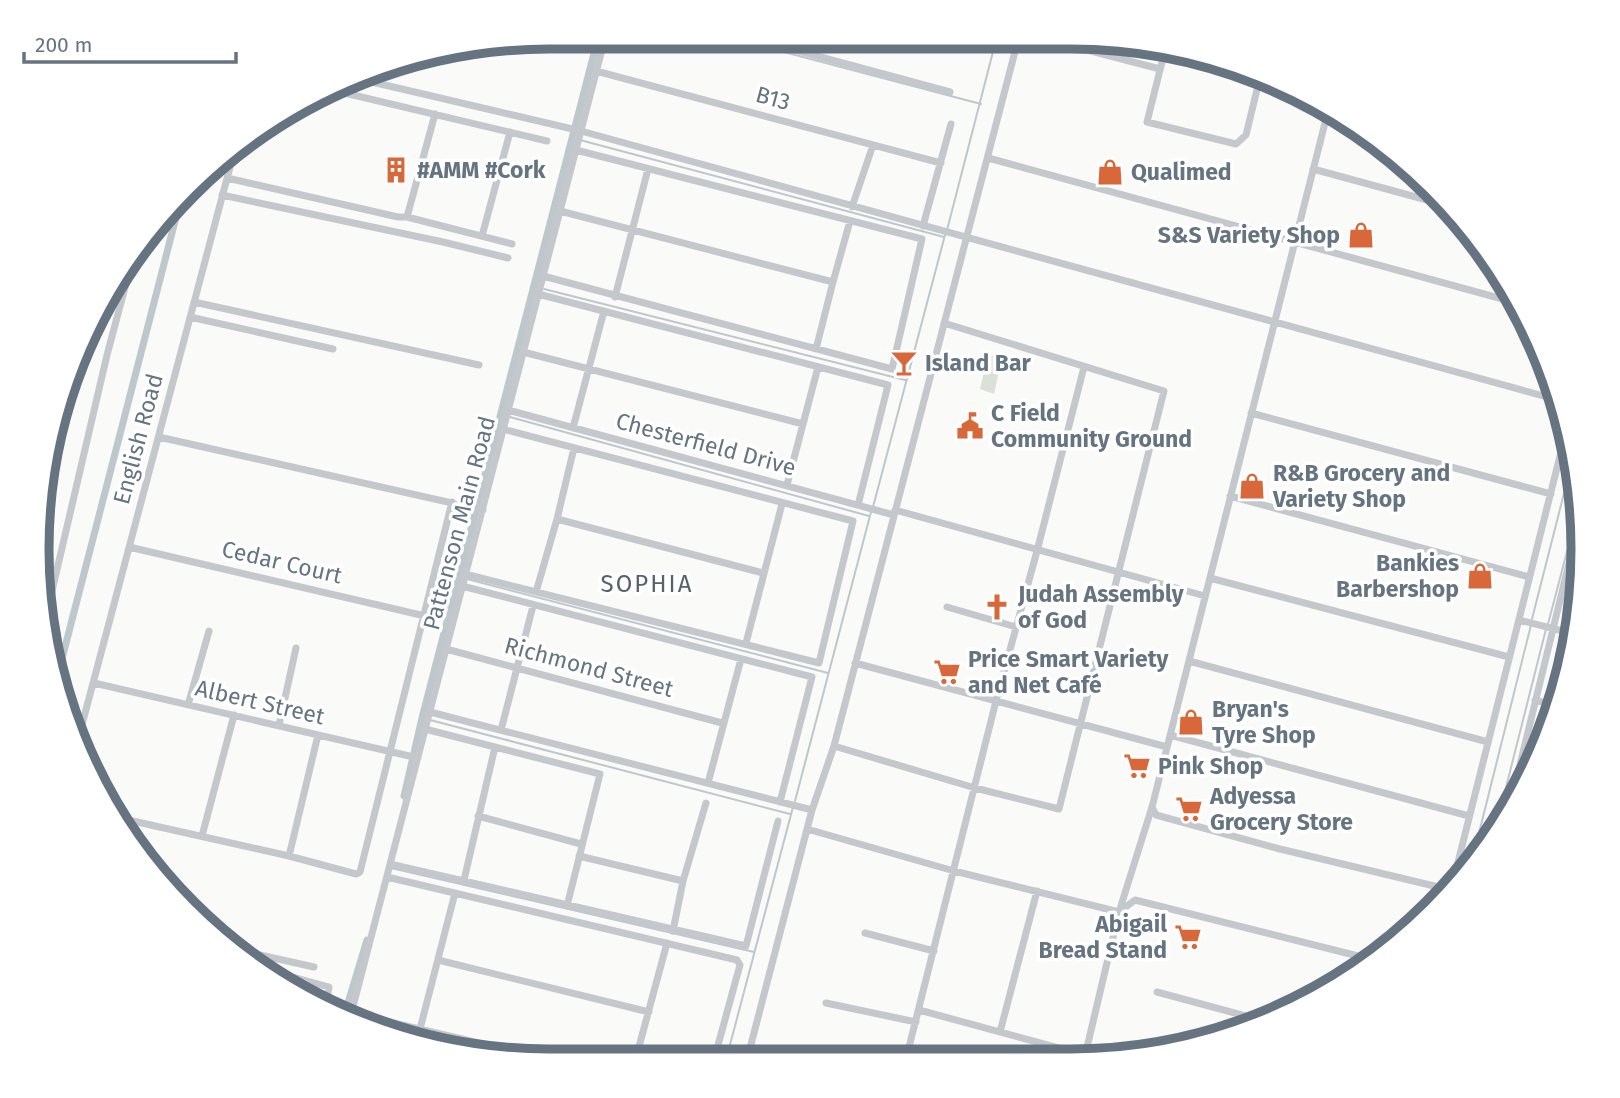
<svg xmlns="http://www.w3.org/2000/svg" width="1620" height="1098" font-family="'Fira Sans',sans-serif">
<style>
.green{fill:#dbe0d9}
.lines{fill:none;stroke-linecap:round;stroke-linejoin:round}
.stream{stroke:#bec7cc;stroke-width:2}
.canal{stroke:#bec7cc;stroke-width:7}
.minor{stroke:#c4c7cb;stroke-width:7}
.labels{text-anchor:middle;stroke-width:7;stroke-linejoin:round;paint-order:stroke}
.street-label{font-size:23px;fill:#667481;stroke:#fff}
.poi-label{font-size:23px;font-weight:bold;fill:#667481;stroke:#fff;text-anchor:start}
.neighbourhood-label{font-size:24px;letter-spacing:2px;fill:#58626c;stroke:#fff}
.rim{fill:none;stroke:#667481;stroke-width:9}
</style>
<rect width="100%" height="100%" fill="#fafaf8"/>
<path class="green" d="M988,355L1002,357L994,394L980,389Z"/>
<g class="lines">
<path class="stream" d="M738,40L981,104
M580,140L944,237
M947,230L995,44
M544,289L905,380
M510,417L869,516
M873,507L945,235
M467,579L828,673
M1532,619L1574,454
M1548,624L1579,506
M430,720L790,814
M795,801L871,512
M1493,839L1546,629
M1471,865L1531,625
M391,868L754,952
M474,1045L503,1052
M727,1056L793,807"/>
<path class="canal" d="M57,678L180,202
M404,796L422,718L598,38
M344,1016L367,940"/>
<path class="minor" d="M758,40L950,92
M947,43L967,48
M1068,45L1160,69
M1166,46L1147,122L1236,144L1246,135L1260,77
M596,71L941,163
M355,78L581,131L1558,400
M332,90L547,141
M988,158L1517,303
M1313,169L1449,206
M227,178L398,217H407L512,244
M222,195L443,242L508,258
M852,207L873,145
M560,211L833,282L850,221
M407,217L435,114
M923,226L951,124
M482,236L510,132
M543,276L892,369L922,239L576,150
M538,294L888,385L858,505
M615,297L648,169
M194,302L479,365
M190,317L333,349
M816,349L833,282
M523,352L803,424
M508,410L894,515
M1251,413L1551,494
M573,428L604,311
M159,437L483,510
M787,485L818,367
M1230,496L1529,577
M895,510L1205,596
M557,519L763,573
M129,547L425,616
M465,574L819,663L853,521L503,429
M1210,578L1509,657
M1564,583L1579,587
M462,586L812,677L780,802
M536,592L557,519L574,448
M947,607L1016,627
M1519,620L1575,634
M45,621L107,355L135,250
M746,643L782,504
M446,649L722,723
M1189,661L1488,742
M855,663L1167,747
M94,683L418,758
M1535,700L1556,706
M188,705L209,631
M430,712L812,810
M279,725L296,648
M425,729L600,774L567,906
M501,730L533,606
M1170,735L1469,816
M79,736L234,152
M834,746L975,788L1059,809L1164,391L944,323
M708,783L741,659
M1152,807L1156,815L1280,849L1451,890
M1508,814L1580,518
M478,816L581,844
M115,817L289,856L356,874L360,872L452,502
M807,829L954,871L1119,912L1135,900L1374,960
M202,836L234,715
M289,856L318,735
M579,856L683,881
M390,864L746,946L778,821
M387,877L737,960L740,965L715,1056
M464,880L495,747
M1451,890L1567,428
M673,931L683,881L706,803
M865,933L934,951
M242,951L314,967
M438,960L649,1012
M271,971L329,987L325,1009
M1157,992L1268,1022
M826,1003L916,1022
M919,1010L1099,1059
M351,1013L522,1053
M350,1018L605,38
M420,1029L455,893
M1000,1032L1037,891
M433,1046L456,1052
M637,1054L667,943
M748,1056L812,810L834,746L1017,44
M906,1059L996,701L1037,551L1084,367
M1084,1060L1119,912L1152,807L1328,111"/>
</g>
<defs>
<g id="building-bare" transform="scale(2.1)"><path d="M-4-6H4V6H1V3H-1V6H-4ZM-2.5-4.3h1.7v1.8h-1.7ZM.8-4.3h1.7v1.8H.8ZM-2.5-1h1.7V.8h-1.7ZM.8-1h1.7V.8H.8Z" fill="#d86739" stroke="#fff" stroke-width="2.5" paint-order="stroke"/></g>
<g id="shop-bare" transform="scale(2.1)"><path d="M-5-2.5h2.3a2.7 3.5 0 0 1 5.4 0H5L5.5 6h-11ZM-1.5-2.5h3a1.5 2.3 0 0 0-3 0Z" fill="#d86739" stroke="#fff" stroke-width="2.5" paint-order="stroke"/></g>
<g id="bar-bare" transform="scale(2.1)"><path d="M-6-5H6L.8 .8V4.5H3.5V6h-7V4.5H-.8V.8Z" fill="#d86739" stroke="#fff" stroke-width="2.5" paint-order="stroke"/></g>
<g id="civic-bare" transform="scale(2.1)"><path d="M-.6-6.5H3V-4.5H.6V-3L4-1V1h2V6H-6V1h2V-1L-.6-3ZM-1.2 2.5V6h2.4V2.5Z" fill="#d86739" stroke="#fff" stroke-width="2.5" paint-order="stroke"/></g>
<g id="church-bare" transform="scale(2.1)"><path d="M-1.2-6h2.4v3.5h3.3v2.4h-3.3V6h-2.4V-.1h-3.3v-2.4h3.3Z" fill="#d86739" stroke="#fff" stroke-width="2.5" paint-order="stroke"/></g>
<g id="supermarket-bare" transform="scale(2.1)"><path d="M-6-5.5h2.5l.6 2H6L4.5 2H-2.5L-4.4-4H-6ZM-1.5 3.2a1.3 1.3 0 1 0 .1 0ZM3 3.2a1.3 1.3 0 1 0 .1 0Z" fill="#d86739" stroke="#fff" stroke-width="2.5" paint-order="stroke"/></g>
</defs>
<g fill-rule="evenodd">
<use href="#building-bare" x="396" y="170"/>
<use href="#shop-bare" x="1110" y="172"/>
<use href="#shop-bare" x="1361" y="235"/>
<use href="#bar-bare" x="904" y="363"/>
<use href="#civic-bare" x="970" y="426"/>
<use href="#shop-bare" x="1252" y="486"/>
<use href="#shop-bare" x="1480" y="576"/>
<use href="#church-bare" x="997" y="607"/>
<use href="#supermarket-bare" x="947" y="672"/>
<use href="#shop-bare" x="1191" y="722"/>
<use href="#supermarket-bare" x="1137" y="766"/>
<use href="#supermarket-bare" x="1189" y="809"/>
<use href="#supermarket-bare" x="1188" y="937"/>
</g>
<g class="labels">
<g class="street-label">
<text transform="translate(773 98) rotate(15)" y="8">B13</text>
<text transform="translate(138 439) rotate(-75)" y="8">English Road</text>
<text transform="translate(706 444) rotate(15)" y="8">Chesterfield Drive</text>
<text transform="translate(459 523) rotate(-75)" y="8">Pattenson Main Road</text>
<text transform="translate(282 562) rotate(13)" y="8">Cedar Court</text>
<text transform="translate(589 667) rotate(15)" y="8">Richmond Street</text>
<text transform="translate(260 702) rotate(13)" y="8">Albert Street</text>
</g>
<g class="poi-label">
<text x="417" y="178">#AMM #Cork</text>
<text x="1131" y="180">Qualimed</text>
<text x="1340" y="243" text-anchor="end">S&amp;S Variety Shop</text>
<text x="925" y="371">Island Bar</text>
<text x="991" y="421">C Field<tspan x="991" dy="26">Community Ground</tspan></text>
<text x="1273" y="481">R&amp;B Grocery and<tspan x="1273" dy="26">Variety Shop</tspan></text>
<text x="1459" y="571" text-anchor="end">Bankies<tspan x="1459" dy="26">Barbershop</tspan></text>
<text x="1018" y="602">Judah Assembly<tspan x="1018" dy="26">of God</tspan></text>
<text x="968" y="667">Price Smart Variety<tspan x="968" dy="26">and Net Café</tspan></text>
<text x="1212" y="717">Bryan's<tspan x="1212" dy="26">Tyre Shop</tspan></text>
<text x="1158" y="774">Pink Shop</text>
<text x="1210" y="804">Adyessa<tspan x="1210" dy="26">Grocery Store</tspan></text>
<text x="1167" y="932" text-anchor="end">Abigail<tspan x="1167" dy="26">Bread Stand</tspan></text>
</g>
<g class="neighbourhood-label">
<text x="647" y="592">SOPHIA</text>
</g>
</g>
<path d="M0 0H1620V1098H0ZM549 49H1071A500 500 0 0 1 1571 549V549A500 500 0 0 1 1071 1049H549A500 500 0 0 1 49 549V549A500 500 0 0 1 549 49Z" fill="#fff" fill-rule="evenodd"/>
<path class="rim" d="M549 49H1071A500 500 0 0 1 1571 549V549A500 500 0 0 1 1071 1049H549A500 500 0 0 1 49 549V549A500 500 0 0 1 549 49Z"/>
<path d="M24 52v10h212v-10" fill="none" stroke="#667481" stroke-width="3.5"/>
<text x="35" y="52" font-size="21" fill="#667481" stroke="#ffffff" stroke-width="5" paint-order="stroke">200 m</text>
</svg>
